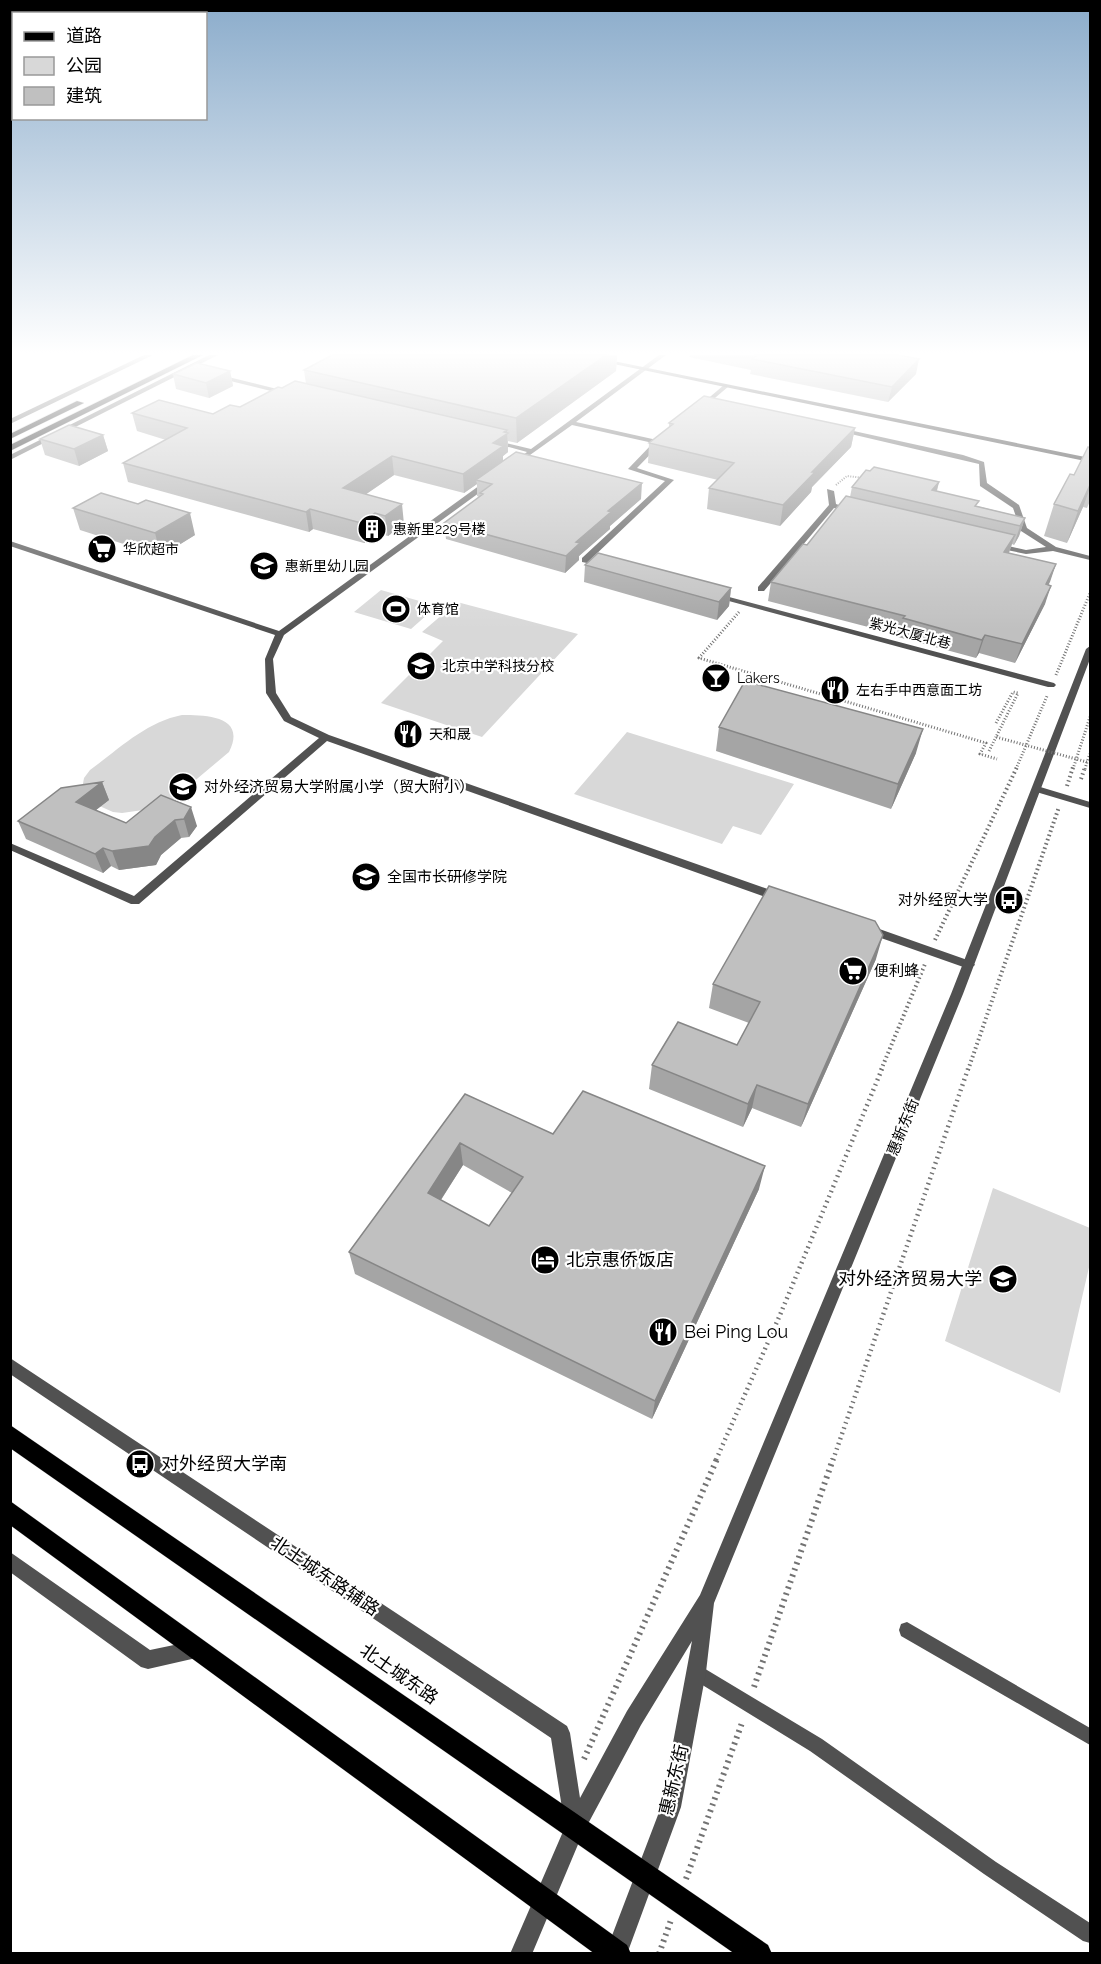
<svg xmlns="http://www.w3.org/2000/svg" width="1101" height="1964" font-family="Raleway,'Noto Sans SC',sans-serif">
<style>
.green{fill:#d8d8d8}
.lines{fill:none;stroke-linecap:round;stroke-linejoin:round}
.primary-casing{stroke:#dbdbdb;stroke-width:1}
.path-far4{stroke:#737373;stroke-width:2;stroke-dasharray:1 1.5;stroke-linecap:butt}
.path-far3{stroke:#737373;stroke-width:3;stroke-dasharray:1 2;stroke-linecap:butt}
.path-far2{stroke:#737373;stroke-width:4;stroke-dasharray:1.5 3;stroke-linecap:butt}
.path-far1{stroke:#737373;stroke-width:4.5;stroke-dasharray:1.5 4;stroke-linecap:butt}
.path{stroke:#737373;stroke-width:6;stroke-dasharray:2 4.5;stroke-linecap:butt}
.service{fill:#515151;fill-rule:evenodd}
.minor{fill:#515151;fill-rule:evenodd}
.tertiary{fill:#515151;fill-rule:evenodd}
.secondary{fill:#1e1e1e;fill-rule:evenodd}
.primary{fill:#000;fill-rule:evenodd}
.path-bridge{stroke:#737373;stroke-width:3;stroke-dasharray:1 2;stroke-linecap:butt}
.wall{fill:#a5a5a5;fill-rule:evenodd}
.shaded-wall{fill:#868686}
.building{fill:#c0c0c0;stroke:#868686;stroke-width:1.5;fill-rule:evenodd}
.labels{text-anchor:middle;stroke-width:4.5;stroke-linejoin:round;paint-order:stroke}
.far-poi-label{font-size:14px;fill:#000;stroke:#fff;text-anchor:start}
.far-street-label{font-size:14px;fill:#000;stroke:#fff}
.poi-label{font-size:15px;fill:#000;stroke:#fff;text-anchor:start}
.street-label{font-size:15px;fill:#000;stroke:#fff}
.near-poi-label{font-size:18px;fill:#000;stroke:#fff;text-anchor:start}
.near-street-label{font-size:18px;fill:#000;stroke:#fff}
</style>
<rect width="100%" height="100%" fill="#fff"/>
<path class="green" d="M381,590L437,606L411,629L354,612Z
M457,602L578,634L482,737L381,703L443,641L422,632Z
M182,715C207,715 247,716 229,752L173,799L150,809L122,813L113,812L95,804L82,789L84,778L90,770C119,749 146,722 182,715Z
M627,732L794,784L761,835L733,826L722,844L574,794Z
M993,1188L1090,1228V1263L1060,1393L945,1341Z"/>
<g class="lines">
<g class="primary-casing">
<path id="primary" d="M193,355H203L10,451V445Z
M77,401L84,403L10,439V434Z
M10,1425L768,1945L772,1954H735L10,1448Z
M10,1501L627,1945L631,1954H595L10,1525Z"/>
</g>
<path class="path-far4" d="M836,485L847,476L864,478"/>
<path class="path-far3" d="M739,612L699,658L986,743L980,754L997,759
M1056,675L1090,593
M989,751L996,737
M1016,769L1047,696
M1073,769L1090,717
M1085,769L1087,762"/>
<path class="path-far2" d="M1081,779L1085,767
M1067,786L1073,767
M935,940L1017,767
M881,1070L925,964
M968,1070L1059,807"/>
<path class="path-far1" d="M716,1460L780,1315L882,1069
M833,1460L968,1069"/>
<path class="path" d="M754,1687L833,1459
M584,1759L717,1459
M686,1879L743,1720
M659,1954L671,1920"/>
<path class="service" d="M907,1622L1090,1728V1745L901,1636L899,1630L901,1624Z
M697,1664L822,1739L996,1862L1090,1923V1943L1083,1941L984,1874L810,1751L691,1678L689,1672L691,1666Z"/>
<path class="minor" d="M659,355H666L576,422L657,440L661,437H665V439L637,468L674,480L591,559L607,563V567L582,562V558L665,481L628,469L653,443L572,425L516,465L514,464V462L527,452L490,442L493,440L531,449Z
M216,374L289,392L290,393L287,395L214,377Z
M724,385L729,386L702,409H698V407Z
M840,428L963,455L984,462L987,483L1019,505L1027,528L1056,547L1090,556V560L1053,551L1026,554L992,547V543H995L1026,550L1046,547L1021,531L1013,508L980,486L979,464L838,431V429Z
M487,480L494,482L284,635L273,659L276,693L291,717L329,735L782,894L784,897L782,900H774L327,741L139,904H131L10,850V843L134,896L319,738L284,721L266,693L265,659L275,635L10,546V541L279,631Z
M827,489L834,491L836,504L856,511L852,513L834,508L764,591H758V587L829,505Z
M714,593L1054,683L1056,685L1054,687H1048L714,597Z
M1037,786L1090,802V808L1033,791L1032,789Z
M868,925L973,962L975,965L969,969L864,932L862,929L864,926Z"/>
<path class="tertiary" d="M144,355H153L10,424V419Z
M209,355H218L10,460V455Z
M1090,646V659L963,994L714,1603L706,1672L681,1807L627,1954H605L661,1807L692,1641L641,1725L582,1835L532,1954H510L565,1827L551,1738L10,1374V1358L567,1726L570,1733L580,1798L627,1711L700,1595L951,994L1086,649Z
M10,1552L150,1650L198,1640L205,1642L207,1649L205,1656L148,1669L141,1667L10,1572Z"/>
<path class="secondary" d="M570,355H584L1090,458V462Z"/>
<use href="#primary" class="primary"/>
<path class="path-bridge" d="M996,723L1013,692L1018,693L996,737L1087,762L1090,754"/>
</g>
<path class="wall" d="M332,355H617L616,371L517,443L508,441V452L503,456V461L641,499L610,526V529L579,556V560L565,573L446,539L444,523L479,497L477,496V484L464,493L394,475L366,494L404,524L388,536L377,533L364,543L313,529L309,532L128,482L123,463L166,440L137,431L132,413L213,414L240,407L282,388L306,384L304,370Z
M690,355H898L916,374L888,402L750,374L751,370L689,357Z
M230,371L233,386L209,398L176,389L173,374Z
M669,423L855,428L851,447L812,487L811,492L780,526L707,509L709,488L718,480L648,463L649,443L669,428Z
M103,435L108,451L79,466L45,455L40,439Z
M1090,448V501L1087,508L1083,507L1067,543L1044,536L1054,504L1074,475Z
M939,482L937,491L977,506L1025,518L1019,536L1014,545L1012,544L1009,553L1056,564L1048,585L1045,604L1015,663L979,653L976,658L898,637L899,635L768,601L771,582L807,545L850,497L852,487Z
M73,508L195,535L161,556L80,530Z
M585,565L731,588L729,606L717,620L584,582Z
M719,727L916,753L891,809L716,751Z
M102,782L109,800L96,810L126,823L161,795L197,826L189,837L181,838L161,855L156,865L119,870L111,866L103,873L26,839L18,821Z
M876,959L801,1127L752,1108L743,1127L649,1089L652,1065L737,1045L749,1023L709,1008L713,984Z
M465,1094L553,1134L759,1189L652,1419L355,1274L349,1252ZM463,1165L512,1193L489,1226L441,1200Z"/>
<path class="shaded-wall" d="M606,355H617L616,371L517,443L516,418Z
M919,359L916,374L888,402L892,387Z
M230,371L233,386L209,398L206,383Z
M855,428L851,447L812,487L811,492L780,526L783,505L812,472Z
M507,430L508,452L503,456V465L476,480L477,484L464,493L463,474Z
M103,435L108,451L79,466L74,449Z
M392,456L394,475L346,508L343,488Z
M939,482L934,500L932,490Z
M642,483L641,499L610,526V529L579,556V560L565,573L566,556L576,542L608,511Z
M1090,485V488L1083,507L1067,543L1078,511Z
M402,504L404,524L388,536L385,516Z
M310,509L313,529L309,532L306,512Z
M190,513L195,535L161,556L155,533Z
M375,513L377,533L364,543L361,523Z
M1025,518L1019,536L1014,545L1020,526Z
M1015,535L1009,552L999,570L1004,552Z
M1056,564L1050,582L1039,603L1046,584Z
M1051,586L1045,604L1015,663L1022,644Z
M731,588L729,606L717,620L719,602Z
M985,635L979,653L976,658L982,640Z
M923,729L916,753L891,809L898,784Z
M102,782L109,800L83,820L76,802Z
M191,807L197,826L189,837L184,819Z
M175,820L181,838L161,855L156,865L119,870L112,851L155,837Z
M103,848L111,866L103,873L95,854Z
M883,935L876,959L801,1127L808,1104Z
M757,1085L752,1108L743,1127L748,1104Z
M460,1143L463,1165L431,1215L428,1193Z
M765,1166L759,1189L652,1419L655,1401Z"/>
<path class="building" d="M332,355H606L516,418L304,370Z
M755,355H898L919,359L892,387L752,359L756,356Z
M197,363L230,371L206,383L173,374Z
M295,381L507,430L504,432L508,433L493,443L503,446L463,474L392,456L343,488L402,504L385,516L375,513L361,523L310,509L306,512L123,463L187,428L132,413L159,400L213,414L230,405L240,407L278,387L282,388Z
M704,396L855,428L812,472H815L783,505L709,488L734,463L649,443L673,424L669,423Z
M69,425L103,435L74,449L40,439Z
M1088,447L1090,448V485L1078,511L1054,504L1070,474L1074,475Z
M516,452L642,483L608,511L611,512L576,542L580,543L566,556L444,523L483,494L480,493L492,484L476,480Z
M874,467L939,482L932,490L979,501L975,506L1025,518L1020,526L852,487L866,470L870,471Z
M101,493L138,504L146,500L190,513L155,533L73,508Z
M846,496L1015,535L1004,552L1056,564L1046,584L1051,586L1022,644L985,635L982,640L903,618L905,616L771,582L803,544L807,545Z
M598,553L731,588L719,602L585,565Z
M745,681L923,729L898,784L719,727Z
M102,782L76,802L126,823L161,795L191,807L184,819L175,820L155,837L149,846L112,851L103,848L95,854L18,821L61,788Z
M769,886L875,921L883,935L808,1104L757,1085L748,1104L652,1065L678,1022L737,1045L760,1002L713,984Z
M583,1091L765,1166L655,1401L349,1252L465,1094L553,1134ZM460,1143L523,1177L489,1226L428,1193Z"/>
<linearGradient id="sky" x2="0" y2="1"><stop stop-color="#8baccb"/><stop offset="0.56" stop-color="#fff"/><stop offset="1" stop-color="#fff" stop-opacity="0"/></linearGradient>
<rect width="1101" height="630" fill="url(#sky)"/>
<defs>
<g id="building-disc" transform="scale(1.5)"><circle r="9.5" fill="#000" stroke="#fff"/><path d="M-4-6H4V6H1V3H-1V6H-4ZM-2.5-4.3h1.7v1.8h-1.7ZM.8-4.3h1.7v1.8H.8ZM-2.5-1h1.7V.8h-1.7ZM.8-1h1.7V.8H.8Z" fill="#fff"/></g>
<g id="supermarket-disc" transform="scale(1.5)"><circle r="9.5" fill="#000" stroke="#fff"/><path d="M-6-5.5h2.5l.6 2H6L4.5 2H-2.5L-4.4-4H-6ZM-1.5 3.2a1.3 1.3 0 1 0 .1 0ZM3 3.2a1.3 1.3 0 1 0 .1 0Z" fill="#fff"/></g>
<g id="school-disc" transform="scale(1.5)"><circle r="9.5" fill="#000" stroke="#fff"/><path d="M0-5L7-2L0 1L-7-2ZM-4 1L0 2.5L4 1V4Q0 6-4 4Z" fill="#fff"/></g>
<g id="stadium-disc" transform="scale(1.5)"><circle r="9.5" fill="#000" stroke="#fff"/><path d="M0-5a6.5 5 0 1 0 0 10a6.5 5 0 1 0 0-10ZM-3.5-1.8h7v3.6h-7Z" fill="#fff"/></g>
<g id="bar-disc" transform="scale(1.5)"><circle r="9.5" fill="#000" stroke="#fff"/><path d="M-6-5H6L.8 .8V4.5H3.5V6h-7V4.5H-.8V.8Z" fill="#fff"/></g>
<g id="restaurant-disc" transform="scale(1.5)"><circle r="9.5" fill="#000" stroke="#fff"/><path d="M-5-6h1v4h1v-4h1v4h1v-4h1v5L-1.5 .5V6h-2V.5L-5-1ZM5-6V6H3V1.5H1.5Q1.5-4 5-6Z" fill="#fff"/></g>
<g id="university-disc" transform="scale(1.5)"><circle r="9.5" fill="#000" stroke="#fff"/><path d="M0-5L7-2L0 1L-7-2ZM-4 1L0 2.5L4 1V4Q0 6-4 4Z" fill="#fff"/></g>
<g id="bus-disc" transform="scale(1.5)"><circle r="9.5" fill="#000" stroke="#fff"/><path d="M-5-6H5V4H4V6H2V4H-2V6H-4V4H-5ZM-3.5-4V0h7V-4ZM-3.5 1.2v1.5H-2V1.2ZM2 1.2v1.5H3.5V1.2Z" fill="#fff"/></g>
<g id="hotel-disc" transform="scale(1.5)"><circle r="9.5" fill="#000" stroke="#fff"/><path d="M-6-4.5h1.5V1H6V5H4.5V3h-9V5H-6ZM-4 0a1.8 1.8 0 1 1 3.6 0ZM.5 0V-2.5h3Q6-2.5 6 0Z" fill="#fff"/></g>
</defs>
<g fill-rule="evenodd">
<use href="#building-disc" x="372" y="529"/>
<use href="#supermarket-disc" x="102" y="549"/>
<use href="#school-disc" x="264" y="566"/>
<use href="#stadium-disc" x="396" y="609"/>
<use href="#school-disc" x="421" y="666"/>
<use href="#bar-disc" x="716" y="678"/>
<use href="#restaurant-disc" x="835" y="690"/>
<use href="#restaurant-disc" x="408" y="734"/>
<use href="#school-disc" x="183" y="787"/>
<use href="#university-disc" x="366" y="877"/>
<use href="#bus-disc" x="1009" y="900"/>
<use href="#supermarket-disc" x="853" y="971"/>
<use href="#hotel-disc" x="545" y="1260"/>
<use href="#university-disc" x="1003" y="1279"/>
<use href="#restaurant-disc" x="663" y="1332"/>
<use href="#bus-disc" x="140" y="1464"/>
</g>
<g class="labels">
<g class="far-poi-label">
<text x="393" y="534">惠新里229号楼</text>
<text x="123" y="554">华欣超市</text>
<text x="285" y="571">惠新里幼儿园</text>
<text x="417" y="614">体育馆</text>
<text x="442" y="671">北京中学科技分校</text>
<text x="737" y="683">Lakers</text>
<text x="856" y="695">左右手中西意面工坊</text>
<text x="429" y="739">天和晟</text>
</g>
<g class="far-street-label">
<text transform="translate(910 633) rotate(15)" y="5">紫光大厦北巷</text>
</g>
<g class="poi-label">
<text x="204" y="792">对外经济贸易大学附属小学（贸大附小）</text>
<text x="387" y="882">全国市长研修学院</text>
<text x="988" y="905" text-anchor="end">对外经贸大学</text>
<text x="874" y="976">便利蜂</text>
</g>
<g class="street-label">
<text transform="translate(903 1127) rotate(-68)" y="5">惠新东街</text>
</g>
<g class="near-poi-label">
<text x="566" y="1266">北京惠侨饭店</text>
<text x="982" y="1285" text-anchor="end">对外经济贸易大学</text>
<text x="684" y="1338">Bei Ping Lou</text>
<text x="161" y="1470">对外经贸大学南</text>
</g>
<g class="near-street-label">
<text transform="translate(325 1576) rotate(34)" y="6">北土城东路辅路</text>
<text transform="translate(399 1674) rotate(35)" y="6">北土城东路</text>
<text transform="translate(674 1780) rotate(-77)" y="6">惠新东街</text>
</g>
</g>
<rect width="1101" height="1964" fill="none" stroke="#000000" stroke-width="24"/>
<rect x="12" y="12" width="195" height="108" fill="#ffffff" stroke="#999999" stroke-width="1.5"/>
<rect x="24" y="32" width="30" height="9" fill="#000000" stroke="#999999" stroke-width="1.5"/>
<text x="66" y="42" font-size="18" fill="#000000">道路</text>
<rect x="24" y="57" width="30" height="18" fill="#d8d8d8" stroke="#999999" stroke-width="1.5"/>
<text x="66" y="72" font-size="18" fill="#000000">公园</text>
<rect x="24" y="87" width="30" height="18" fill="#c0c0c0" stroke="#999999" stroke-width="1.5"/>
<text x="66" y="102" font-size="18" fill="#000000">建筑</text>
</svg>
